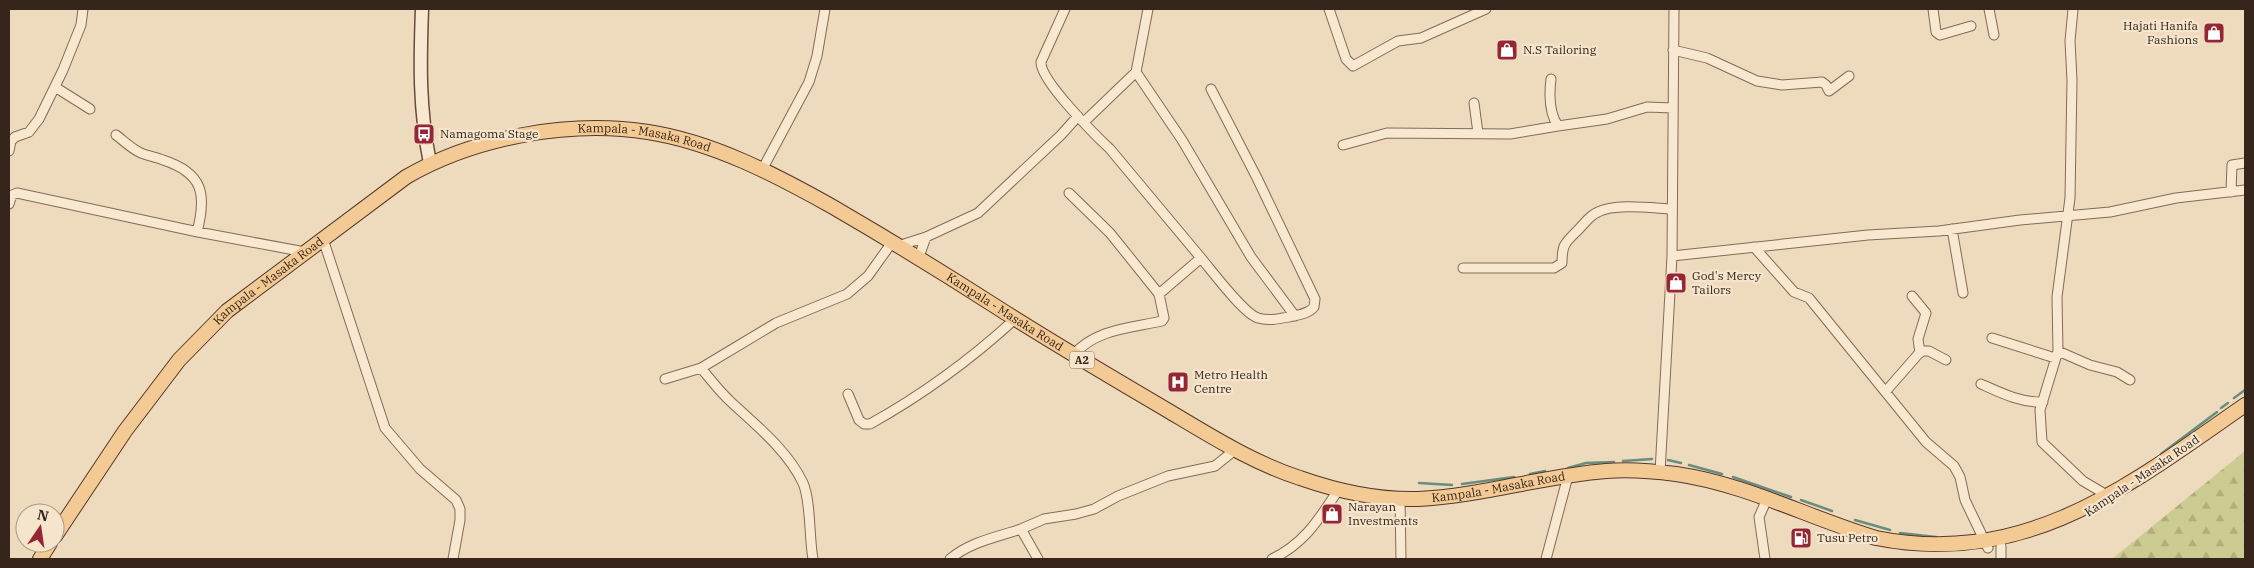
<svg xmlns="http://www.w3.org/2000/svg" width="2254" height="568" font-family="'IBM Plex Serif',serif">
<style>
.forest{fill:url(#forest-firs)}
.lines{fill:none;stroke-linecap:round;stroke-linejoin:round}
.stream{stroke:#698d7f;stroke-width:2.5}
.street-casing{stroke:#866a56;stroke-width:11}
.secondary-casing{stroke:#684b3a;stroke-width:15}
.primary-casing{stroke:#53392b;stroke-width:16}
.street{stroke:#f9e8d0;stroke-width:9}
.secondary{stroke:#f9e8d0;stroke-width:12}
.primary{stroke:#f3ca94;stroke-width:14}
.labels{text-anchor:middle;stroke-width:4.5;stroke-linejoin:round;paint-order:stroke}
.shield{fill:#f5e5cd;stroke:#6f5f50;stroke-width:1}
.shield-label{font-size:11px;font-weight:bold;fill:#35251b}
.poi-label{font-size:12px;fill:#35251b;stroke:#f5e5cd;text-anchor:start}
.street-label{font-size:12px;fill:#35251b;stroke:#f5e5cd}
</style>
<defs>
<pattern id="forest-firs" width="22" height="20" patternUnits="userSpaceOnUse" patternTransform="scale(1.25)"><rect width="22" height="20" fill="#cccb92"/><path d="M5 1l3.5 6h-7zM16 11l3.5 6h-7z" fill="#b0ae7d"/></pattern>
</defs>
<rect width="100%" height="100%" fill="#eedabd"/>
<path class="forest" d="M2245,451V559H2112Z"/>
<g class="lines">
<path class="stream" d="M2234,398L2245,390
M2221,408L2228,403
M2161,454L2217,412
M1668,460L1681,463
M1623,461L1652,459
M1689,465L1722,474
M1568,468L1586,463L1614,462
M1530,474L1545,471
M1733,477L1791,497
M2123,479L2152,461
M1419,483L1452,485
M1462,484L1514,477
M1801,500L1832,511
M1855,520L1890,530
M1900,533L1936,537"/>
<g class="street-casing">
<path id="street" d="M1065,9L1041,62C1040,80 1095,135 1110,149L1201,258L1159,294
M1329,9L1346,59L1353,66L1398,41L1421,38L1486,9
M1933,9L1936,32L1940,35L1971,26
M1989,9L1994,35
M2073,9L2070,41L2072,80L2070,198L2057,297L2058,351L2040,410L2042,442L2083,481L2110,497
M1673,50L1707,58L1757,81L1782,85L1822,82L1826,85L1829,91L1849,76
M1136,72L1148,9
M1551,79C1549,95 1549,113 1558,126L1607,119L1647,107L1673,108
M55,87L90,109
M1474,103L1478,133
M1084,122L1136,72L1182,140L1251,257L1295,316
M116,135C124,141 132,149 141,153C148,156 156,157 163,160C203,173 207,194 197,232
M1343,145L1387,133L1510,134L1558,126
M9,151L11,141L15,137L29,132L39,119L63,70L81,25L83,9
M762,170L809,82L817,56L825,9
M2231,192L2232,165L2245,163
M1069,193L1110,233L1159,294L1164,318L1162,321C1130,328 1096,329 1073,355
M9,204L12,195L17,193L198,232L305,252
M1952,229L1963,293
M323,239L385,428L420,469L456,500L460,509V520L453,559
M901,245L926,237L978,213L1061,135L1078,116
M1754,247L1794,292L1809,298L1926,442L1954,466L1960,477L1965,500L1988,548
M1672,256L1868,235L1939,231L2020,220L2110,212L2176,198L2245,190
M919,257L926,237
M1201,258C1212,271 1244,314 1258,318C1268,321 1278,319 1289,317C1298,315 1308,314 1314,307L1315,299L1257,178L1211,89
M1463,268H1554L1562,263C1562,244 1565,243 1578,230C1584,224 1590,215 1598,212C1615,203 1652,208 1671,209
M1912,296L1926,313L1918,339L1920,353
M1992,338L2055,358
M2058,351L2090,365L2117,372L2130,380
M701,368C711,380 720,392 731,402C757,426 788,451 803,483C811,501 809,538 813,559
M665,379L701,368L776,323L847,294L868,276L893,241
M1981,384C2001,393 2021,403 2043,402
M1886,391L1921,351H1929L1946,360
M848,394L859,420L864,424H870C924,394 969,361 1015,319
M1660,472L1672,256L1674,9
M1400,499L1401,559
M950,559C970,542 997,537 1021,529
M1038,559L1021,529L1044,519L1076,514L1094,509L1118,496L1168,476L1215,466L1236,449
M1272,559C1305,543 1319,519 1339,489
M1546,559L1568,476
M1765,559L1759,517L1767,499
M2001,559V546"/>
</g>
<g class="secondary-casing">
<path id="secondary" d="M422,9C420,63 419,109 430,163"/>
</g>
<g class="primary-casing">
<g id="primary">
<path id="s1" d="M55,536L125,431L179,360L227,311L406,177C475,137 569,120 648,132C713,142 776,175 833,207C888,239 942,272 995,306C1051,342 1109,376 1167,410C1209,435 1253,463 1300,478C1337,491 1379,500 1418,499C1481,496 1543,476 1606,471C1629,469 1653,471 1676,474C1746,484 1809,518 1876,538C2027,568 2131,484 2245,405"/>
<path d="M40,559L50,543"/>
</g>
</g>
<use href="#street" class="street"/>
<use href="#secondary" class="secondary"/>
<use href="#primary" class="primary"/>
</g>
<defs>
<g id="shop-square" transform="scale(1.125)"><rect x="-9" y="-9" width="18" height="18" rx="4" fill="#952634" stroke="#f5e5cd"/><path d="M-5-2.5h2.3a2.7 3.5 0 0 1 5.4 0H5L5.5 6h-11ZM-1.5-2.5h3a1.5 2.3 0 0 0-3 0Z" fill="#fff"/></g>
<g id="bus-square" transform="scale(1.125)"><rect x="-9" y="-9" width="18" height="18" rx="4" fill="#952634" stroke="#f5e5cd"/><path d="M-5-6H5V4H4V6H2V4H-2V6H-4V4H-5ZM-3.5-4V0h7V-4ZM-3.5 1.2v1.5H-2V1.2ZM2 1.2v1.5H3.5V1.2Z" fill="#fff"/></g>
<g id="hospital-square" transform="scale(1.125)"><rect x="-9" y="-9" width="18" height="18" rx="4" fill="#952634" stroke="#f5e5cd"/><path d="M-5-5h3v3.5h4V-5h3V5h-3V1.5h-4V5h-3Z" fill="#fff"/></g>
<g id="fuel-square" transform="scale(1.125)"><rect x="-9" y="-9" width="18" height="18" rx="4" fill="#952634" stroke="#f5e5cd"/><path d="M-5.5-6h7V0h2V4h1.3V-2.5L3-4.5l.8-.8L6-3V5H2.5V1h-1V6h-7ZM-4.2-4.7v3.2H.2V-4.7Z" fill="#fff"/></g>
</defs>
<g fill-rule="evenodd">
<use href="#shop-square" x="2214" y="33"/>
<use href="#shop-square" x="1507" y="50"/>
<use href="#bus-square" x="424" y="134"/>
<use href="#shop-square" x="1676" y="283"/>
<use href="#hospital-square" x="1178" y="382"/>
<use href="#shop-square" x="1332" y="514"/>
<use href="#fuel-square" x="1801" y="538"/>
</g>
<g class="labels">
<rect class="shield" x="1069.5" y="351.5" width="25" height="17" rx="4"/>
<g class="shield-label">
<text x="1082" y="364">A2</text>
</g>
<g class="poi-label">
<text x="2198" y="30" text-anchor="end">Hajati Hanifa<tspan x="2198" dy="14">Fashions</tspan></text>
<text x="1523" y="54">N.S Tailoring</text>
<text x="440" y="138">Namagoma Stage</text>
<text x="1692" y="280">God's Mercy<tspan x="1692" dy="14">Tailors</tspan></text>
<text x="1194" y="379">Metro Health<tspan x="1194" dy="14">Centre</tspan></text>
<text x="1348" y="511">Narayan<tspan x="1348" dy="14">Investments</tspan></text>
<text x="1817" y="542">Tusu Petro</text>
</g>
<g class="street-label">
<text dy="4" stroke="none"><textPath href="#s1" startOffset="755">Kampala - Masaka Road</textPath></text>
<text dy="4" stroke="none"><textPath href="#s1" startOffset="335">Kampala - Masaka Road</textPath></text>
<text dy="4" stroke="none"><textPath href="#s1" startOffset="1160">Kampala - Masaka Road</textPath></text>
<text transform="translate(2142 476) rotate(-34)" y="4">Kampala - Masaka Road</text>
<text dy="4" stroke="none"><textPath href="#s1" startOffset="1701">Kampala - Masaka Road</textPath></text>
</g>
</g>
<rect width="2254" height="568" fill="none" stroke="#35251b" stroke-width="20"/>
<g transform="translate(40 528) rotate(13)"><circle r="24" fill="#f5e5cd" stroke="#a89886"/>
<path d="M0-4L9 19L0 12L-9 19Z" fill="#952634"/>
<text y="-8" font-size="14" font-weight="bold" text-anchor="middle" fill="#35251b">N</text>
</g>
</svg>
